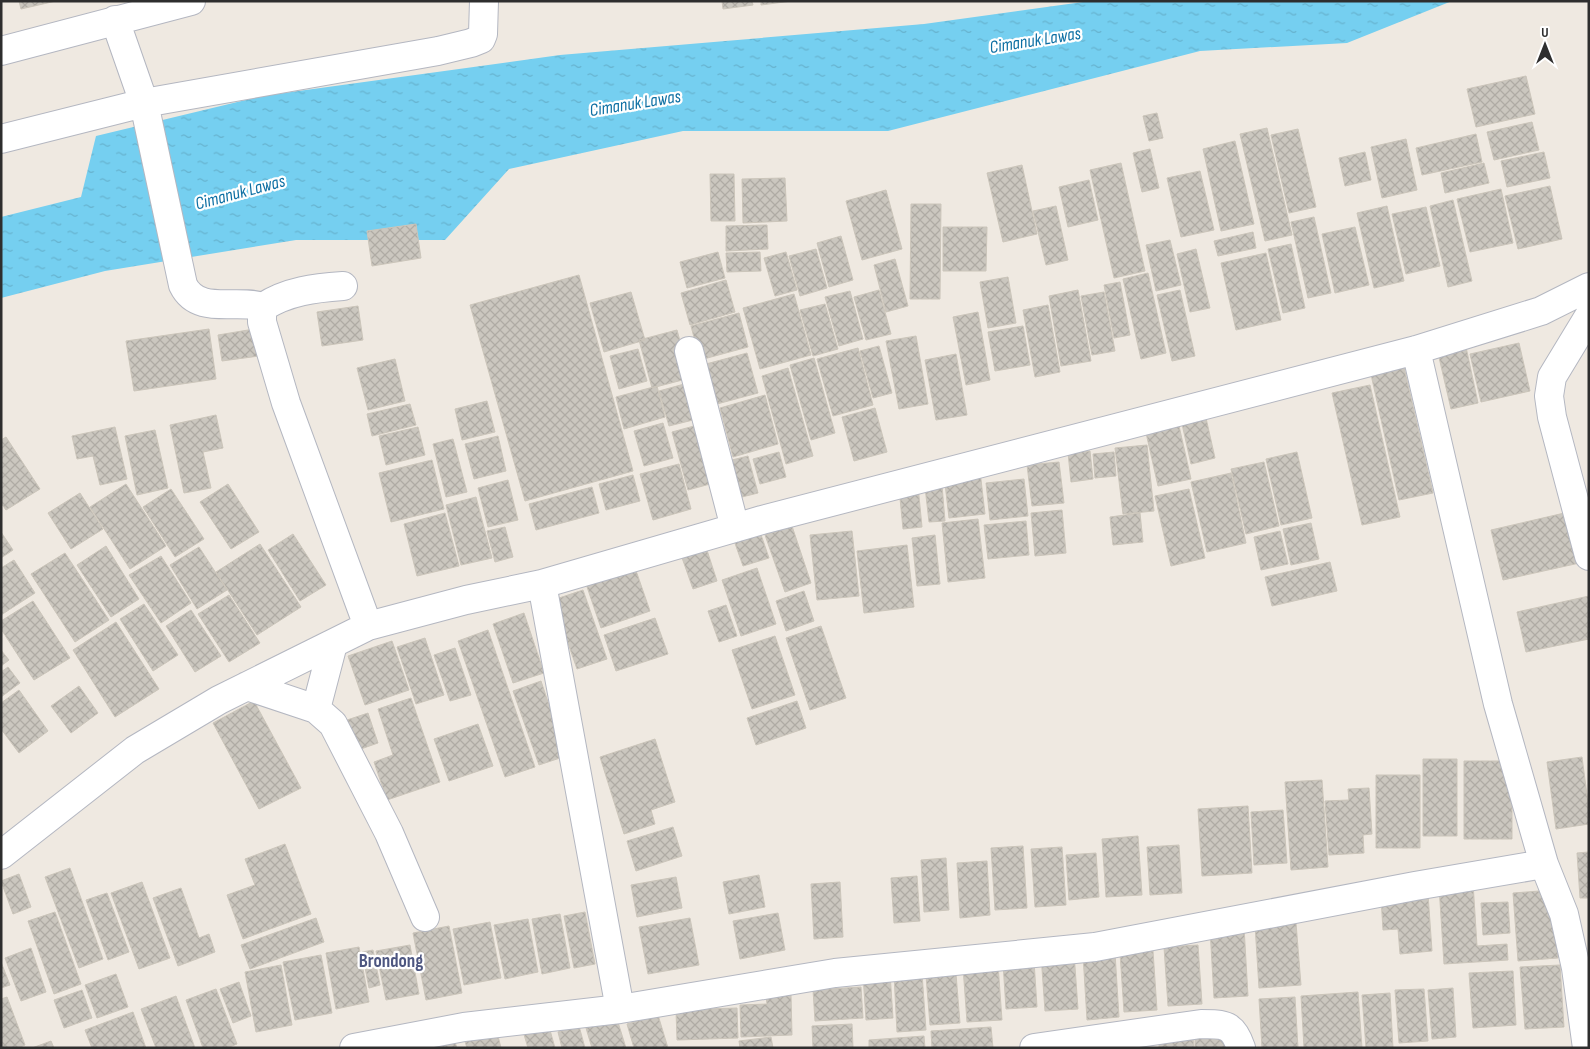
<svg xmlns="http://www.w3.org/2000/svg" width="1590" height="1049" font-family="'Sofia Sans Condensed',sans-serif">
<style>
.water{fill:url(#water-ripples)}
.building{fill:url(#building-cross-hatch);stroke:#cbc5ba}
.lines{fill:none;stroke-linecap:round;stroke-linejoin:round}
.minor-casing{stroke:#b4b7c1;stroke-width:30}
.minor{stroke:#fff;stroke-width:28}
.labels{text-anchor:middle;stroke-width:4.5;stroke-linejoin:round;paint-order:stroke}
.water-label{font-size:18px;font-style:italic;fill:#0d6fa3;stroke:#fff}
.quarter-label{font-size:19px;font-weight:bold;fill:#4d5680;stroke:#fff}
</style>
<defs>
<pattern id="water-ripples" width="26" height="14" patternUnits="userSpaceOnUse" patternTransform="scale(1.25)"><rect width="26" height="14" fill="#75cff0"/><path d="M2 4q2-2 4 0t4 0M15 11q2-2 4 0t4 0" fill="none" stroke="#66b2ce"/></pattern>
<pattern id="building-cross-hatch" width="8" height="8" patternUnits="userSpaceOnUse" patternTransform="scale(1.25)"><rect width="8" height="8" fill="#cbc7bf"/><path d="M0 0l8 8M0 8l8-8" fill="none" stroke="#afaba4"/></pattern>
</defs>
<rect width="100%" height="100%" fill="#efe9e1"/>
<path class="water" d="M1090,1H1452L1347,43L1200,51L888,131H683L509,169L445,240H296L105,271L1,298V217L81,197L96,136L262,96L560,55L924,24Z"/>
<path class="building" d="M19,1H56L21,9Z
M722,1H752L753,5L723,9Z
M761,1H792L761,5Z
M1526,76L1535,114L1476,127L1467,89Z
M1157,113L1163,138L1149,141L1143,116Z
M1532,122L1539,150L1494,160L1487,132Z
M1267,128L1292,235L1265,241L1240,134Z
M1298,129L1316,207L1289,213L1271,135Z
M1476,134L1482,162L1422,175L1416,148Z
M1406,139L1417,190L1382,198L1371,147Z
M1235,141L1254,224L1221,231L1203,149Z
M1150,149L1159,188L1142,192L1133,153Z
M1365,152L1371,180L1345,186L1339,158Z
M1544,152L1550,178L1507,187L1501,161Z
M1121,163L1145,271L1114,278L1090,170Z
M1484,163L1489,183L1445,193L1441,173Z
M1022,165L1037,234L1003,242L987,173Z
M1200,171L1214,230L1181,237L1167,178Z
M710,174H734L735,221H711Z
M785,178L787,221L743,223L742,179Z
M1089,180L1098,220L1068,227L1059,187Z
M1550,186L1562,239L1518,249L1505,196Z
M1501,189L1513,243L1470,252L1457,199Z
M886,190L902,249L862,260L846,201Z
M1453,200L1472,281L1448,287L1430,206Z
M911,204H941L940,299H910Z
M1056,206L1068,260L1046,265L1033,211Z
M1387,206L1404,281L1374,288L1357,213Z
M1426,207L1440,266L1406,274L1392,214Z
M1314,217L1331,293L1308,298L1291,222Z
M416,224L421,258L372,266L367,231Z
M767,225L768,249L726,251V226Z
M943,227H987L986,271H943Z
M1355,227L1369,285L1335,293L1322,234Z
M1253,232L1256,248L1218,256L1214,241Z
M841,236L853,280L829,287L817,243Z
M1170,240L1181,285L1156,291L1146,245Z
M1291,244L1305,308L1283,313L1268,249Z
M816,249L827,288L800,296L789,256Z
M1196,249L1210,308L1190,312L1177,254Z
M718,252L725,278L687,288L680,262Z
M760,252L761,271L727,272L726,253Z
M786,252L797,290L775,296L764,258Z
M1266,253L1281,320L1236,330L1221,263Z
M895,259L908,306L886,312L874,265Z
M1148,273L1166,353L1141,359L1123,279Z
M579,275L633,471L525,501L470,305Z
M1008,277L1016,323L988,328L980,282Z
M726,280L735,312L690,325L681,293Z
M1120,282L1130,335L1114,338L1104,285Z
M879,290L891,334L866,340L854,297Z
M1078,290L1091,361L1061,366L1049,296Z
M1180,290L1195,356L1172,361L1157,295Z
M850,291L863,339L839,346L825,297Z
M631,292L645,340L604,352L590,303Z
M1104,292L1115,351L1092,355L1081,296Z
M794,294L811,355L760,369L743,308Z
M825,304L838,349L813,356L800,310Z
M1048,305L1060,372L1035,377L1023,310Z
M358,306L363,340L322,346L317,312Z
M978,312L990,380L966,385L953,317Z
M739,313L748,347L700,360L691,326Z
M1023,326L1030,365L995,371L988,332Z
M209,329L216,379L134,391L126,341Z
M254,329L259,356L222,361L218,335Z
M677,330L690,378L652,388L639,340Z
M916,336L928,404L899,409L886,341Z
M1519,343L1530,391L1481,402L1470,354Z
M879,346L892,393L873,398L860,351Z
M1466,347L1478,403L1451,409L1438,353Z
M858,348L873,405L833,416L817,359Z
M638,349L647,381L619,389L610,356Z
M747,353L758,393L717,404L706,364Z
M956,354L967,415L936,420L925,360Z
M814,358L835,433L811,440L790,365Z
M395,359L405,401L368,410L357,368Z
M1403,363L1433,493L1399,500L1370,370Z
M788,368L813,456L786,464L762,376Z
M695,381L705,417L669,426L659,391Z
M1370,385L1400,517L1362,525L1332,393Z
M657,386L665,417L624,429L616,397Z
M765,395L778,444L733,457L720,408Z
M487,401L495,432L462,440L455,409Z
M410,404L416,425L372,436L367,414Z
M875,408L887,452L854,461L842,417Z
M216,415L223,448L203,452L211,488L184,493L170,425Z
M1177,417L1191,479L1158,486L1144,424Z
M1206,418L1215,458L1191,464L1182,424Z
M663,423L673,458L644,466L634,431Z
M705,423L721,481L688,490L672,432Z
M115,427L127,479L100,485L93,456L77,459L72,436Z
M418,427L425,455L386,465L379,436Z
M155,430L168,488L137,495L125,436Z
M498,436L506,471L474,479L465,444Z
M6,437L40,489L6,510L1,503V440Z
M453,439L467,492L446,497L433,444Z
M1147,445L1154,511L1123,514L1115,448Z
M1090,451L1093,479L1071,482L1068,453Z
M779,452L786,477L760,484L753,459Z
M1114,452L1116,476L1095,478L1093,454Z
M1297,452L1312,518L1281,525L1266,459Z
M748,456L758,493L734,499L724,462Z
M432,460L444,509L391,522L379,473Z
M1059,462L1064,503L1032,506L1027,465Z
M1264,462L1279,526L1246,534L1231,469Z
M679,464L691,509L653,520L640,474Z
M980,471L985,514L949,518L944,475Z
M1231,473L1246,543L1207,552L1191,482Z
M633,475L640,501L606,510L599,484Z
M1024,479L1028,516L990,520L986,483Z
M508,480L518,520L488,527L478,488Z
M126,484L166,546L130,569L90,507Z
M228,484L259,532L231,549L200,502Z
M942,485L945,521L929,522L925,487Z
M918,486L922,527L903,529L899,488Z
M592,487L599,513L536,530L529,504Z
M171,489L204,539L175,557L143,507Z
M1189,489L1205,558L1171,566L1155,496Z
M80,493L103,529L71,549L48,513Z
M476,497L492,558L461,565L446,505Z
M1062,510L1066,553L1035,556L1031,513Z
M1573,511L1584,562L1503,580L1491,530Z
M445,513L459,566L417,576L404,524Z
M1140,513L1143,542L1113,545L1110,517Z
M978,519L985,578L948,582L942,523Z
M1026,521L1029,555L988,559L984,525Z
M757,523L769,558L743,566L731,532Z
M1311,523L1319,559L1291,565L1283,529Z
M792,526L811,583L785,592L765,535Z
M505,527L513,557L495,562L487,531Z
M852,531L859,596L817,600L810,535Z
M1280,531L1288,564L1261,570L1254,537Z
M1,532L13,550L1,558Z
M293,534L326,585L300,601L268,550Z
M935,535L940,584L917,586L912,538Z
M260,544L301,607L257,635L216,572Z
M705,544L717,581L693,589L680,552Z
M907,545L914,607L864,613L857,551Z
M106,546L139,599L111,617L77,565Z
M199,547L227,590L197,609L170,565Z
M65,553L109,620L75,642L31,574Z
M161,556L191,603L161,623L129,575Z
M14,560L35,593L1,615V568Z
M633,562L650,611L601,628L584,578Z
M1330,562L1337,591L1272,606L1265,577Z
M757,568L776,624L741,636L722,580Z
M583,590L607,659L577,669L553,600Z
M804,591L814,621L786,631L776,601Z
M229,595L260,643L229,662L198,614Z
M1589,596V639L1526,652L1517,612Z
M33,601L70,658L34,680L1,629V621Z
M144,604L178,655L153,671L120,619Z
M726,605L737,636L719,642L708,611Z
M191,610L221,656L195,672L166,626Z
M524,613L544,673L513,683L493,624Z
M655,618L668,654L616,671L604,635Z
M116,622L159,689L115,717L73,650Z
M821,626L846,698L810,710L786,638Z
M488,630L535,767L505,777L458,641Z
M775,636L795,695L752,709L732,650Z
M425,638L444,695L416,704L397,647Z
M392,641L409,690L365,705L348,656Z
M455,648L471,695L450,701L434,655Z
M1,650L9,660L1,666Z
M8,667L20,683L1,697V672Z
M541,681L566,756L539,765L513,691Z
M79,686L98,713L71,733L51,706Z
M19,690L48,731L19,753L1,729V703Z
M411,698L440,782L387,800L374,762L393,755L378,709Z
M254,701L301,788L259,809L213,723Z
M797,701L806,728L756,745L747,718Z
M368,713L378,743L355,751L344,721Z
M478,724L493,766L449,781L434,739Z
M655,739L675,802L651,810L655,824L624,834L600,757Z
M1582,757L1589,810V824L1556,829L1547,762Z
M1423,759H1457V836H1423Z
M1464,761H1512V839H1464Z
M1376,775H1420V848H1376Z
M1322,780L1328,867L1291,870L1285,782Z
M1369,788L1372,834L1363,835L1364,853L1329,855L1325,801L1349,800L1348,789Z
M1248,806L1252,873L1202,876L1198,809Z
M1283,810L1287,863L1254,865L1251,812Z
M673,827L682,856L636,871L627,841Z
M1138,836L1142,895L1106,897L1102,839Z
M285,844L311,914L243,939L227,895L255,885L245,859Z
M1179,845L1182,893L1150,895L1147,847Z
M1023,846L1027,908L995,910L991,848Z
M1062,847L1066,905L1035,907L1031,849Z
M1589,852V898H1580L1577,853Z
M1096,853L1099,897L1069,900L1066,855Z
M946,858L949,910L924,912L921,860Z
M987,861L990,915L960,918L957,863Z
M70,868L103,959L79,968L45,877Z
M19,874L31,907L13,914L1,881Z
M759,875L765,907L729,914L723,882Z
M917,876L920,921L894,923L891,878Z
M676,877L682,908L637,917L631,885Z
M142,882L170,958L139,969L111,893Z
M840,882L843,937L814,939L811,884Z
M1473,883L1477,946L1507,944L1508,960L1444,964L1439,886Z
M181,888L199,938L209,934L215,952L178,966L153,898Z
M1553,890L1558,958L1518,961L1513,893Z
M107,893L129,952L108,960L86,900Z
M1428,894L1432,951L1400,954L1398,929L1383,930L1381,898Z
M1508,902L1510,933L1483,935L1481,903Z
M55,912L81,984L54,994L28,921Z
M585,912L595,964L574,968L564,916Z
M778,913L785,950L740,959L733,921Z
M560,914L570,968L542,974L532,919Z
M316,918L324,942L250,969L241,945Z
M690,918L699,965L648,974L639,927Z
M528,919L538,972L505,979L494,925Z
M490,922L501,978L464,985L453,929Z
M1296,923L1301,985L1259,988L1255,925Z
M449,926L462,993L426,1000L413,933Z
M1244,927L1248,996L1214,998L1210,929Z
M410,945L419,994L386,1000L376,951Z
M1198,945L1202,1004L1168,1006L1164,947Z
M359,947L369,1002L336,1009L326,953Z
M31,948L46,992L21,1001L5,958Z
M373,950L380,985L369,988L362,952Z
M1153,951L1157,1010L1124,1012L1120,953Z
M1074,953L1078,1009L1045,1011L1041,955Z
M1115,953L1119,1017L1087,1020L1083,955Z
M321,955L332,1013L295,1020L283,962Z
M1034,961L1037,1007L1006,1009L1003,963Z
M1,962L10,985L1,988Z
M998,964L1002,1020L967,1022L963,967Z
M281,965L292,1025L256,1032L245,972Z
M1560,965L1564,1027L1525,1029L1520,967Z
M1513,971L1516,1025L1473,1028L1469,973Z
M890,973L893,1018L866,1020L863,975Z
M922,973L926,1030L897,1032L894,975Z
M116,974L128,1007L97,1018L85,985Z
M956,974L960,1023L930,1025L926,976Z
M239,982L251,1016L233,1023L220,989Z
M861,987L863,1018L815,1021L813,990Z
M1453,988L1456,1037L1432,1039L1428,990Z
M216,989L237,1044L227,1048H203L186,1000Z
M1424,989L1428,1041L1399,1043L1395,990Z
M82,990L92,1018L64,1028L54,1000Z
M1358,992L1362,1048H1304L1301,996Z
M1390,993L1393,1048H1366L1362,995Z
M791,995L792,1035L741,1037L740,1005L767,1004L766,996Z
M176,996L195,1048H156L141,1009Z
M7,997L25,1045L18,1048H1V999Z
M1295,997L1298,1048H1262L1259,999Z
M737,1008L738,1038L677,1040L676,1010Z
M133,1012L146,1048H92L85,1030Z
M658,1015L668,1048H634L627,1024Z
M617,1019L626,1048H592L586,1028Z
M548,1023L555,1048H528L523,1031Z
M852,1024L853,1048H813L812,1026Z
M579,1026L585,1048H562L558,1032Z
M991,1027L993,1048H932L931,1031Z
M496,1028L501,1048H467L464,1038Z
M1227,1033L1228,1048H1195V1035Z
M453,1036L457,1048H427Z
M924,1036L925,1048H869V1040Z
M771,1037L773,1048H740L739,1041Z
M1193,1038L1194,1048H1159V1040Z
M51,1041L54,1048H32Z"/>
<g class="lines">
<g class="minor-casing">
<path id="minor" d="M115,20L144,103L183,285C198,316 237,298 263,307
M1,51L191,1
M1,139L144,103L438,51L471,43L481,39L483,34L484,1
M343,286C315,288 288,291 263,307L262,312V322L286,403L368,626
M1589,316L1552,377L1549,396L1552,417L1589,556
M1416,350L1498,704L1544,864L1564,914L1576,968L1587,1048
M689,351L735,528
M542,584L620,1009
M247,686L316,709L333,724L389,833L425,917
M316,709L333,644
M1,855L135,750L219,700L368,626L466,600L542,584L762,520L1416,350L1541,311L1589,287
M354,1048L464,1027L620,1009L835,973L1095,947L1415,886L1544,864
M1034,1048L1201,1024C1225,1024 1233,1024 1241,1048"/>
</g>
<use href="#minor" class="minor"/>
</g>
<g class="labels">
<g class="water-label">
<text transform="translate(1035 40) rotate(-9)" y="6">Cimanuk Lawas</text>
<text transform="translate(635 103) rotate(-9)" y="6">Cimanuk Lawas</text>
<text transform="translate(240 192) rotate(-15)" y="6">Cimanuk Lawas</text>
</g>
<g class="quarter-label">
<text x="391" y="967">Brondong</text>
</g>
</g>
<rect width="1590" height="1049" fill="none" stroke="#2e2e2e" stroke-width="5"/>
<g transform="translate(1545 45)" stroke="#ffffff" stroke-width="4" paint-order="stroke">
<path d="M0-4L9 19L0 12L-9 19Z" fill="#2e2e2e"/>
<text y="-8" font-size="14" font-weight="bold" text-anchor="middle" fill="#2e2e2e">U</text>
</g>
</svg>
